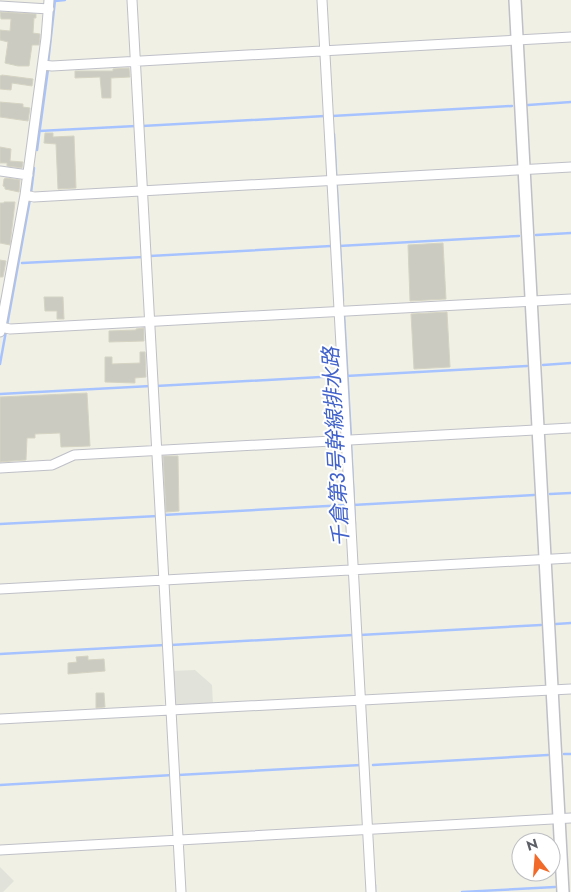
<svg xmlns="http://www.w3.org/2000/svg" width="571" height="892" font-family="Jost,'Noto Sans JP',sans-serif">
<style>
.industrial{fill:#e1e2da}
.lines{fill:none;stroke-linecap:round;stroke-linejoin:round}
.stream{stroke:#a7c3ff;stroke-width:2.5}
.building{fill:#cbcbc2;stroke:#d5d4c3}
.minor-casing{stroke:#bfc0c7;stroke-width:11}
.tertiary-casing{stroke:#bfc0c7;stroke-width:14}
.minor{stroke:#fff;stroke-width:9}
.tertiary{stroke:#fff;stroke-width:11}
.labels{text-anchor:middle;stroke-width:4;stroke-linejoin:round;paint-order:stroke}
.water-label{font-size:21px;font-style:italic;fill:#4162ca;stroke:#fff}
</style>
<rect width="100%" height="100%" fill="#f0f0e5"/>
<path class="industrial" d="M195,670L212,685L213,705L179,706L172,701L171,671Z
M0,867L14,881L3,892H0Z"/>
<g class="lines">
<path class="stream" d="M55,1L65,0
M48,63L55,0
M528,105L571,102
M332,116L512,106
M142,126L325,116
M39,131L136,126
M334,134L343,301
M37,150L48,69
M31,193L34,168
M536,235L571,233
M339,246L519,236
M150,256L331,246
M22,263L144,257
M344,314L351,438
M0,364L30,199
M543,365L571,363
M346,376L527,366
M156,386L339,376
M0,394L151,386
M351,443L355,525
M550,494L571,493
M353,505L534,495
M163,515L346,505
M0,524L158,516
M556,624L571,623
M360,635L541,625
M171,645L353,635
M0,654L165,645
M564,754H571
M373,765L548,755
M178,775L361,765
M0,785L173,775
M375,885V892
M462,892L555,887"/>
</g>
<path class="building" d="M0,12L36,14V18H34L33,33L40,34V37L39,45H32L29,66H18L5,63L8,42L0,40V30L10,31L11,19H1Z
M129,68L130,77L111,78V98H102L100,77L75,78V71H113V69Z
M2,75L33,79L32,86L12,83L11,90L0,89V76Z
M0,102L23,104V107L30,108L28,121L0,117Z
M45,133H53V137L74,136L76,188L58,189L56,144L44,143Z
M0,147L11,149L10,161L23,162L22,168L7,166V163H0Z
M6,178L20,180L19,192L5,189V187L3,186L4,179Z
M4,202H15L10,245L0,243V203H4Z
M443,243L446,299L410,301L408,245Z
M0,260L6,261L3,277H0Z
M44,297H63L64,319H57V311H45Z
M447,312L450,367L414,369L411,314Z
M144,328V341L109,342V331L136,330V329Z
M140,352H145L146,377L135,378V383L105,382V357H112V364L140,363Z
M87,393L90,446L61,447L60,433L35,434V438H27L26,460L0,462V397Z
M163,456H178L179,511L166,512Z
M88,656V660L104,659L105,671L68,674V663L77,662L76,657Z
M96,693H104L105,707L96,708Z"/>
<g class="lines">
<g class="minor-casing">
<path id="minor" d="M132,0L181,892
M322,0L371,892
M0,6L49,9
M43,65L52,66L571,37
M0,171L28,175
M25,195L34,197L571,167
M1,327L10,329L571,299
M0,332L25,195L46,38L49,0
M0,468L52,465L74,455L571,428
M0,589L571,558
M0,719L571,689
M0,850L571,818"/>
</g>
<g class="tertiary-casing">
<path id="tertiary" d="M515,0L563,892"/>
</g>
<use href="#minor" class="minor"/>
<use href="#tertiary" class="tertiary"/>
</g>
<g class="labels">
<g class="water-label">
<text transform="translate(336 447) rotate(-93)" y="7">千倉第3号幹線排水路</text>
</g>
</g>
<g transform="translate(536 857) rotate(343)"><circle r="24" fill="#ffffff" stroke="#bebfc2"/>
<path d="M0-4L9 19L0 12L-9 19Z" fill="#f26a29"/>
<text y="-8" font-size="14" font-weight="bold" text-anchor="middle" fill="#5d5f67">N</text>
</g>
</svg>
